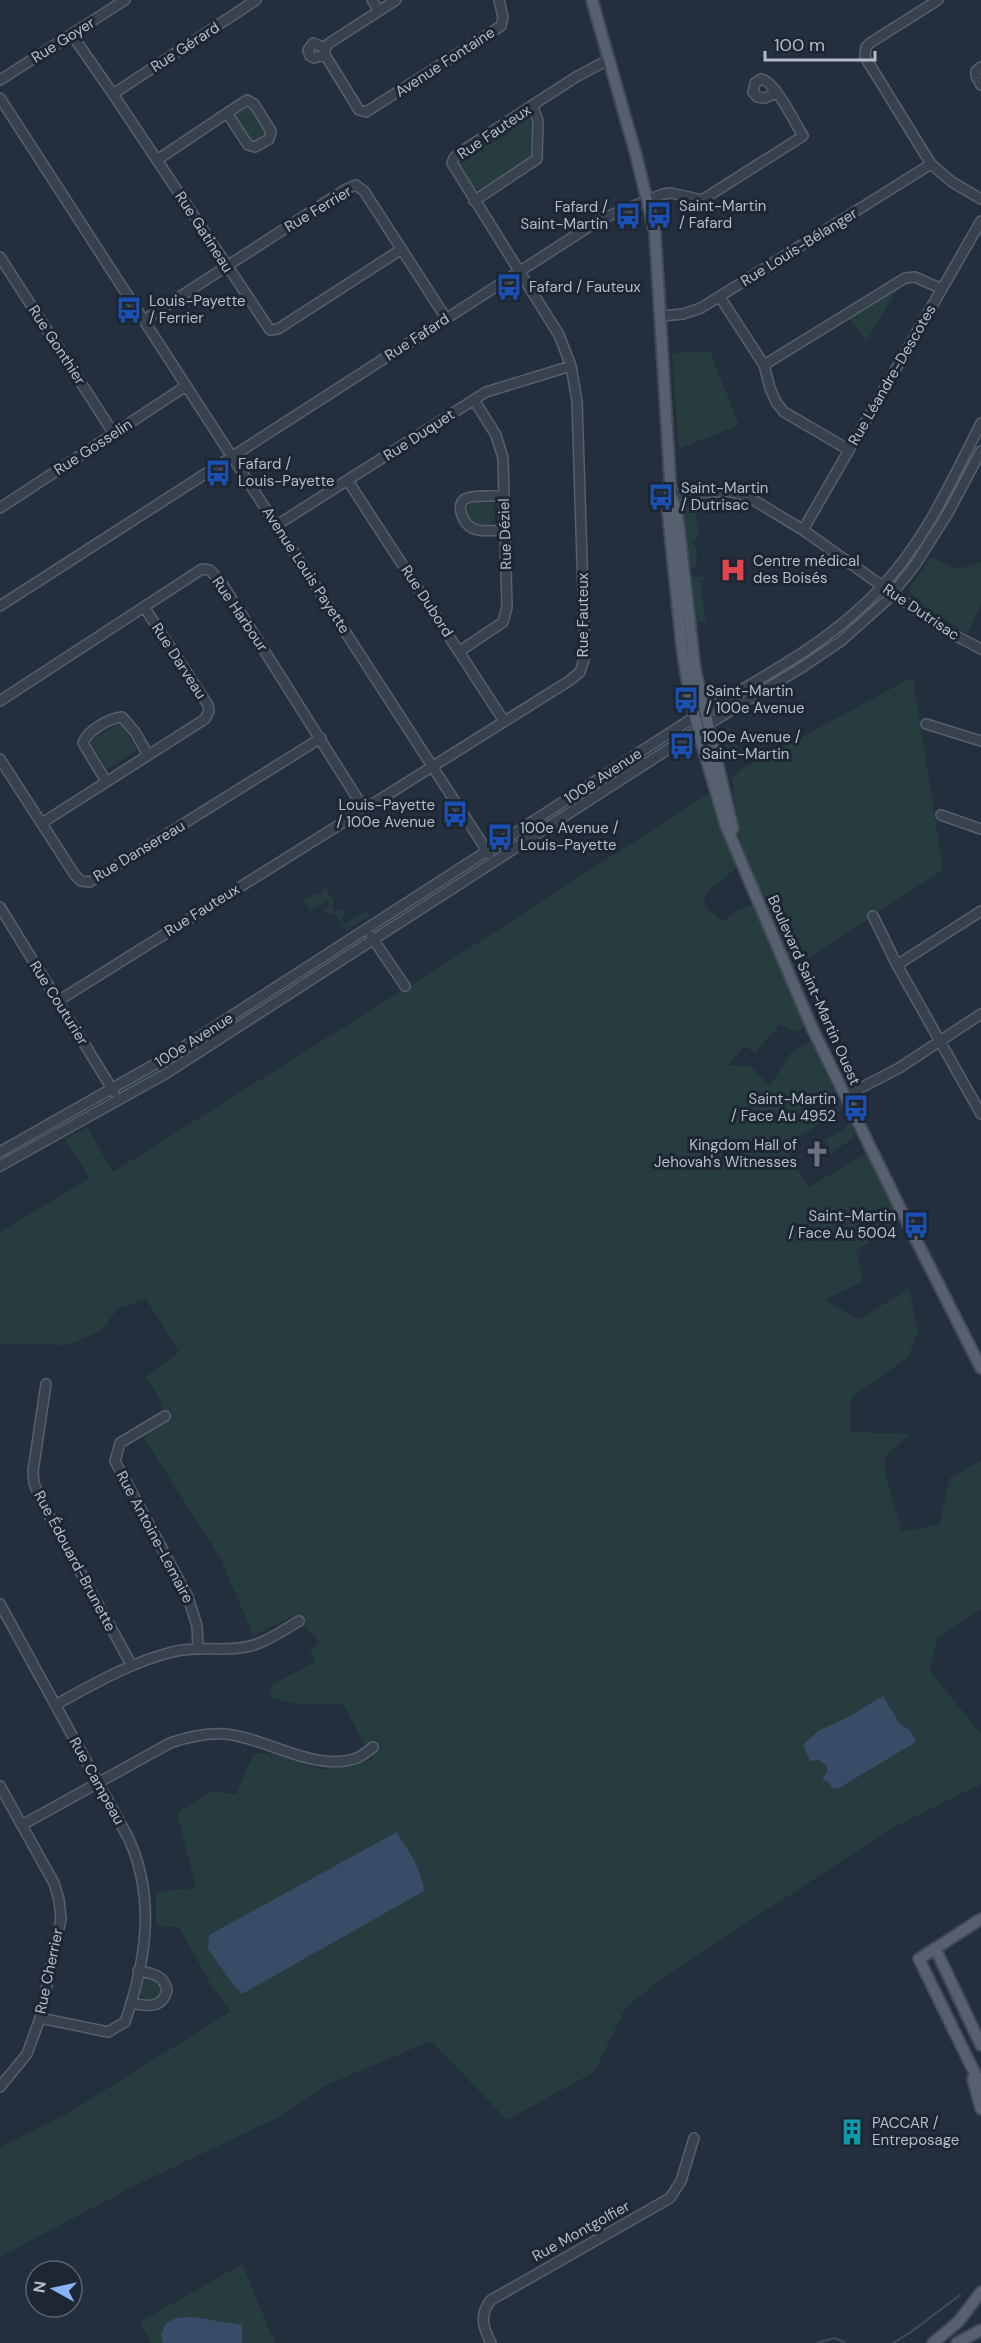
<svg xmlns="http://www.w3.org/2000/svg" width="981" height="2343" font-family="'DM Sans',sans-serif">
<style>
.green{fill:#263c3f}
.water{fill:#394c67}
.lines{fill:none;stroke-linecap:round;stroke-linejoin:round}
.stream{stroke:#394c67;stroke-width:2}
.minor-casing{stroke:#565f6c;stroke-width:12}
.major-casing{stroke:#414a57;stroke-width:14}
.minor{stroke:#38414e;stroke-width:9}
.major{stroke:#56606e;stroke-width:10}
.labels{text-anchor:middle;stroke-width:6;stroke-linejoin:round;paint-order:stroke}
.street-label{font-size:15px;fill:#b4bcc9;stroke:#1d2633}
.poi-label{font-size:15px;fill:#b4bcc9;stroke:#1d2633;text-anchor:start}
</style>
<rect width="100%" height="100%" fill="#242f3e"/>
<path class="green" d="M246,107L252,108L267,132L266,137L256,143C247,140 236,123 237,113Z
M529,118L533,123L532,158L481,190L473,189L457,164L458,161L523,119Z
M898,288L867,340L849,319Z
M710,351L739,425L679,449L672,353Z
M476,501L493,503L495,506L494,522L489,525L472,524C467,518 467,512 469,505Z
M701,501V506L695,508L699,535L692,544L697,548L696,568L690,569L684,507L689,502Z
M931,557L958,569L981,562V605L967,634L926,607L908,590Z
M703,576L705,579L700,580L706,622H695L690,578Z
M913,677L943,870L792,969L743,849L738,830L732,778L742,769Z
M120,722L137,750L107,769L90,741Z
M730,725L731,736L744,755L730,763L721,733Z
M626,766L603,787L506,849L503,845Z
M709,793L737,867L705,894L704,905L722,922L738,910L753,904L805,1027L794,1032L780,1024L755,1053L745,1046L727,1065L751,1067L770,1086L791,1053L811,1041L843,1109L784,1146L809,1187L867,1153L899,1223L856,1251L863,1281L824,1300L859,1320L909,1288L918,1333L908,1357L851,1398V1432L910,1434L884,1458L885,1473L902,1532L939,1524L950,1478L981,1461V1609L938,1638L930,1671L981,1734V1784L889,1830L664,1977L626,2007L594,2072L507,2120L431,2041L324,2086L281,2116L134,2186L0,2257V2147L70,2112L231,2011L212,1987L179,1927L156,1926V1892L196,1888L177,1813L210,1791L236,1794L254,1754C281,1751 297,1765 322,1769C334,1770 361,1764 372,1759L343,1704C316,1705 294,1705 269,1697L273,1684L315,1662L310,1651L320,1642L294,1616L253,1635L222,1561L144,1438L165,1416L159,1398L146,1377L179,1352L146,1299L118,1308L101,1331L67,1345L0,1344V1232L90,1178L65,1139L87,1127L113,1172L468,949Z
M325,888L335,903L331,906L335,912L340,909L346,914L341,919L344,924L366,912L369,916L346,930L335,913L330,915L327,911L323,914L321,912L331,906L327,900L310,911L304,901L317,893L318,895L323,894L321,890Z
M359,939L361,943L173,1064L126,1091L124,1087Z
M849,1120L856,1136L831,1153L824,1141L846,1127Z
M139 1990a11 11 0 1 1 22 0a11 11 0 1 1-22 0Z
M242,2264L275,2343H151L140,2322Z"/>
<path class="water" d="M883,1696L900,1724L910,1730L916,1742L837,1789L832,1788L828,1782L822,1779L828,1771L826,1765L819,1760L810,1761L803,1745L818,1731L850,1716Z
M397,1832C400,1841 406,1845 410,1853C416,1863 423,1879 424,1891L242,1994L231,1982L208,1949L209,1935Z
M193,2317L242,2325V2343H163L161,2335L166,2323L176,2318Z"/>
<g class="lines">
<path class="stream" d="M817,2343L834,2338L844,2342
M893,2343L911,2332L960,2295"/>
<g class="minor-casing">
<path id="minor" d="M372,0L379,11
M938,0L870,43L866,47L865,57L931,164L952,182L981,199
M72,35L113,94L270,330L278,329L402,249
M325,55L359,110L366,112L501,26L503,17L499,0
M325,55V49L328,44L396,0
M325,55L314,58L310,56L308,50L313,43L326,48
M981,67L976,71V76L981,85
M0,80L125,0
M113,94L256,0
M0,98L489,854
M247,100L254,104L271,131L269,139L255,147L248,145L227,113Z
M157,160L227,113
M474,201L537,159L538,121L533,107
M0,257L114,434
M720,297L764,365L770,388L776,402L784,412L849,450
M661,316L683,314L701,308L931,164
M144,320L346,189L356,185L364,191L446,318
M764,365L905,278L915,277L942,289
M348,481L504,721
M671,495L727,491L747,496L803,530L943,629L981,649
M504,496C494,497 474,494 465,499C460,502 460,507 461,512C467,535 485,531 504,530
M0,508L186,386
M277,525L486,392L571,366
M803,530L981,221
M0,606L601,219L663,194L671,193L702,200L803,136C795,123 775,81 761,79L755,83L753,92L757,97L765,98L776,93
M460,651L503,622L507,607L503,458L496,435L474,400
M0,701L202,569L210,570L223,585L364,809
M926,724L981,741
M0,759L75,875L81,881L90,882L321,738
M106,781L83,743C87,731 109,718 122,717L135,732L148,755
M941,815L981,829
M42,823L205,719L209,711L208,705L144,607
M0,907L114,1092
M873,916L897,965L981,1114
M371,936L405,986
M897,965L981,911
M58,1001L569,681L580,672L585,656L577,401L571,366L559,335L452,163L454,158L459,153L576,77L608,60
M845,1096L899,1068L981,1014
M0,1152L171,1055L685,723C754,681 830,645 884,584C926,539 953,478 981,423
M0,1166L165,1074L684,739L804,666L841,641L887,600L915,565L948,513L981,451
M46,1384L33,1471L34,1483L40,1499L131,1664
M165,1416L120,1443L115,1461L188,1597L197,1626L198,1647
M0,1604L129,1839C156,1900 146,1961 125,2022L108,2032L40,2018
M55,1705C94,1684 129,1663 172,1652C199,1645 228,1653 254,1645C270,1640 285,1629 299,1621
M0,1786L54,1883L59,1900L61,1919L40,2018L27,2054L0,2087
M22,1825L170,1743C188,1737 206,1733 225,1734C268,1738 314,1773 357,1758C362,1756 368,1751 373,1747
M131,2003C146,2006 162,2010 167,1990C164,1975 152,1973 138,1971
M491,2343C483,2328 479,2314 491,2300L670,2198L681,2181L694,2138"/>
</g>
<g class="major-casing">
<path id="major" d="M592,0L636,155L655,233L671,495L668,513L682,648L690,697L701,741L726,826L813,1030L902,1212L981,1368
M671,495L677,511L695,669L733,829
M981,1919L919,1959L981,2086
M935,1948L981,2045
M973,2079L981,2109
M933,2343L959,2321L981,2292
M957,2343L981,2330"/>
</g>
<use href="#minor" class="minor"/>
<use href="#major" class="major"/>
</g>
<defs>
<g id="bus-bare" transform="scale(2.07)"><path d="M-5-6H5V4H4V6H2V4H-2V6H-4V4H-5ZM-3.5-4V0h7V-4ZM-3.5 1.2v1.5H-2V1.2ZM2 1.2v1.5H3.5V1.2Z" fill="#1a4fb4" stroke="#1d2633" stroke-width="2.5" paint-order="stroke"/></g>
<g id="hospital-bare" transform="scale(2.07)"><path d="M-5-5h3v3.5h4V-5h3V5h-3V1.5h-4V5h-3Z" fill="#e0444e" stroke="#1d2633" stroke-width="2.5" paint-order="stroke"/></g>
<g id="church-bare" transform="scale(2.07)"><path d="M-1.2-6h2.4v3.5h3.3v2.4h-3.3V6h-2.4V-.1h-3.3v-2.4h3.3Z" fill="#6b7280" stroke="#1d2633" stroke-width="2.5" paint-order="stroke"/></g>
<g id="building-bare" transform="scale(2.07)"><path d="M-4-6H4V6H1V3H-1V6H-4ZM-2.5-4.3h1.7v1.8h-1.7ZM.8-4.3h1.7v1.8H.8ZM-2.5-1h1.7V.8h-1.7ZM.8-1h1.7V.8H.8Z" fill="#0f9aa8" stroke="#1d2633" stroke-width="2.5" paint-order="stroke"/></g>
</defs>
<g fill-rule="evenodd">
<use href="#bus-bare" x="659" y="215"/>
<use href="#bus-bare" x="628" y="216"/>
<use href="#bus-bare" x="509" y="287"/>
<use href="#bus-bare" x="129" y="310"/>
<use href="#bus-bare" x="218" y="473"/>
<use href="#bus-bare" x="661" y="497"/>
<use href="#hospital-bare" x="733" y="570"/>
<use href="#bus-bare" x="686" y="700"/>
<use href="#bus-bare" x="682" y="746"/>
<use href="#bus-bare" x="455" y="814"/>
<use href="#bus-bare" x="500" y="837"/>
<use href="#bus-bare" x="856" y="1108"/>
<use href="#church-bare" x="817" y="1154"/>
<use href="#bus-bare" x="916" y="1225"/>
<use href="#building-bare" x="852" y="2132"/>
</g>
<g class="labels">
<g class="street-label">
<text transform="translate(63 40) rotate(-32)" y="5">Rue Goyer</text>
<text transform="translate(185 47) rotate(-33)" y="5">Rue Gérard</text>
<text transform="translate(445 62) rotate(-33)" y="5">Avenue Fontaine</text>
<text transform="translate(494 132) rotate(-34)" y="5">Rue Fauteux</text>
<text transform="translate(318 209) rotate(-31)" y="5">Rue Ferrier</text>
<text transform="translate(204 232) rotate(57)" y="5">Rue Gatineau</text>
<text transform="translate(799 247) rotate(-32)" y="5">Rue Louis-Bélanger</text>
<text transform="translate(417 337) rotate(-33)" y="5">Rue Fafard</text>
<text transform="translate(57 345) rotate(57)" y="5">Rue Gonthier</text>
<text transform="translate(892 375) rotate(-60)" y="5">Rue Léandre-Descotes</text>
<text transform="translate(419 435) rotate(-33)" y="5">Rue Duquet</text>
<text transform="translate(93 447) rotate(-33)" y="5">Rue Gosselin</text>
<text transform="translate(505 534) rotate(-92)" y="5">Rue Déziel</text>
<text transform="translate(306 570) rotate(57)" y="5">Avenue Louis Payette</text>
<text transform="translate(427 601) rotate(57)" y="5">Rue Dubord</text>
<text transform="translate(921 612) rotate(34)" y="5">Rue Dutrisac</text>
<text transform="translate(240 614) rotate(56)" y="5">Rue Harbour</text>
<text transform="translate(583 615) rotate(-90)" y="5">Rue Fauteux</text>
<text transform="translate(179 661) rotate(57)" y="5">Rue Darveau</text>
<text transform="translate(603 776) rotate(-33)" y="5">100e Avenue</text>
<text transform="translate(139 851) rotate(-31)" y="5">Rue Dansereau</text>
<text transform="translate(202 910) rotate(-32)" y="5">Rue Fauteux</text>
<text transform="translate(814 990) rotate(66)" y="5">Boulevard Saint-Martin Ouest</text>
<text transform="translate(59 1003) rotate(58)" y="5">Rue Couturier</text>
<text transform="translate(194 1040) rotate(-32)" y="5">100e Avenue</text>
<text transform="translate(155 1537) rotate(62)" y="5">Rue Antoine-Lemaire</text>
<text transform="translate(75 1561) rotate(62)" y="5">Rue Édouard-Brunette</text>
<text transform="translate(97 1781) rotate(61)" y="5">Rue Campeau</text>
<text transform="translate(49 1971) rotate(-78)" y="5">Rue Cherrier</text>
<text transform="translate(581 2231) rotate(-29)" y="5">Rue Montgolfier</text>
</g>
<g class="poi-label">
<text x="679" y="211">Saint-Martin<tspan x="679" dy="17">/ Fafard</tspan></text>
<text x="608" y="212" text-anchor="end">Fafard /<tspan x="608" dy="17">Saint-Martin</tspan></text>
<text x="529" y="292">Fafard / Fauteux</text>
<text x="149" y="306">Louis-Payette<tspan x="149" dy="17">/ Ferrier</tspan></text>
<text x="238" y="469">Fafard /<tspan x="238" dy="17">Louis-Payette</tspan></text>
<text x="681" y="493">Saint-Martin<tspan x="681" dy="17">/ Dutrisac</tspan></text>
<text x="753" y="566">Centre médical<tspan x="753" dy="17">des Boisés</tspan></text>
<text x="706" y="696">Saint-Martin<tspan x="706" dy="17">/ 100e Avenue</tspan></text>
<text x="702" y="742">100e Avenue /<tspan x="702" dy="17">Saint-Martin</tspan></text>
<text x="435" y="810" text-anchor="end">Louis-Payette<tspan x="435" dy="17">/ 100e Avenue</tspan></text>
<text x="520" y="833">100e Avenue /<tspan x="520" dy="17">Louis-Payette</tspan></text>
<text x="836" y="1104" text-anchor="end">Saint-Martin<tspan x="836" dy="17">/ Face Au 4952</tspan></text>
<text x="797" y="1150" text-anchor="end">Kingdom Hall of<tspan x="797" dy="17">Jehovah's Witnesses</tspan></text>
<text x="896" y="1221" text-anchor="end">Saint-Martin<tspan x="896" dy="17">/ Face Au 5004</tspan></text>
<text x="872" y="2128">PACCAR /<tspan x="872" dy="17">Entreposage</tspan></text>
</g>
</g>
<g transform="translate(54 2289) rotate(278)"><circle r="28" fill="#1d2633" stroke="#59626f" stroke-width="1.5"/>
<path d="M0-4.5L10 22L0 15L-10 22Z" fill="#8ab4f8"/>
<text y="-9" font-size="16" font-weight="bold" text-anchor="middle" fill="#b4bcc9">N</text>
</g>
<path d="M765 51v9h110v-9" fill="none" stroke="#b4bcc9" stroke-width="3"/>
<text x="774" y="51" font-size="18" fill="#b4bcc9" stroke="#1d2633" stroke-width="4.5" paint-order="stroke">100 m</text>
</svg>
